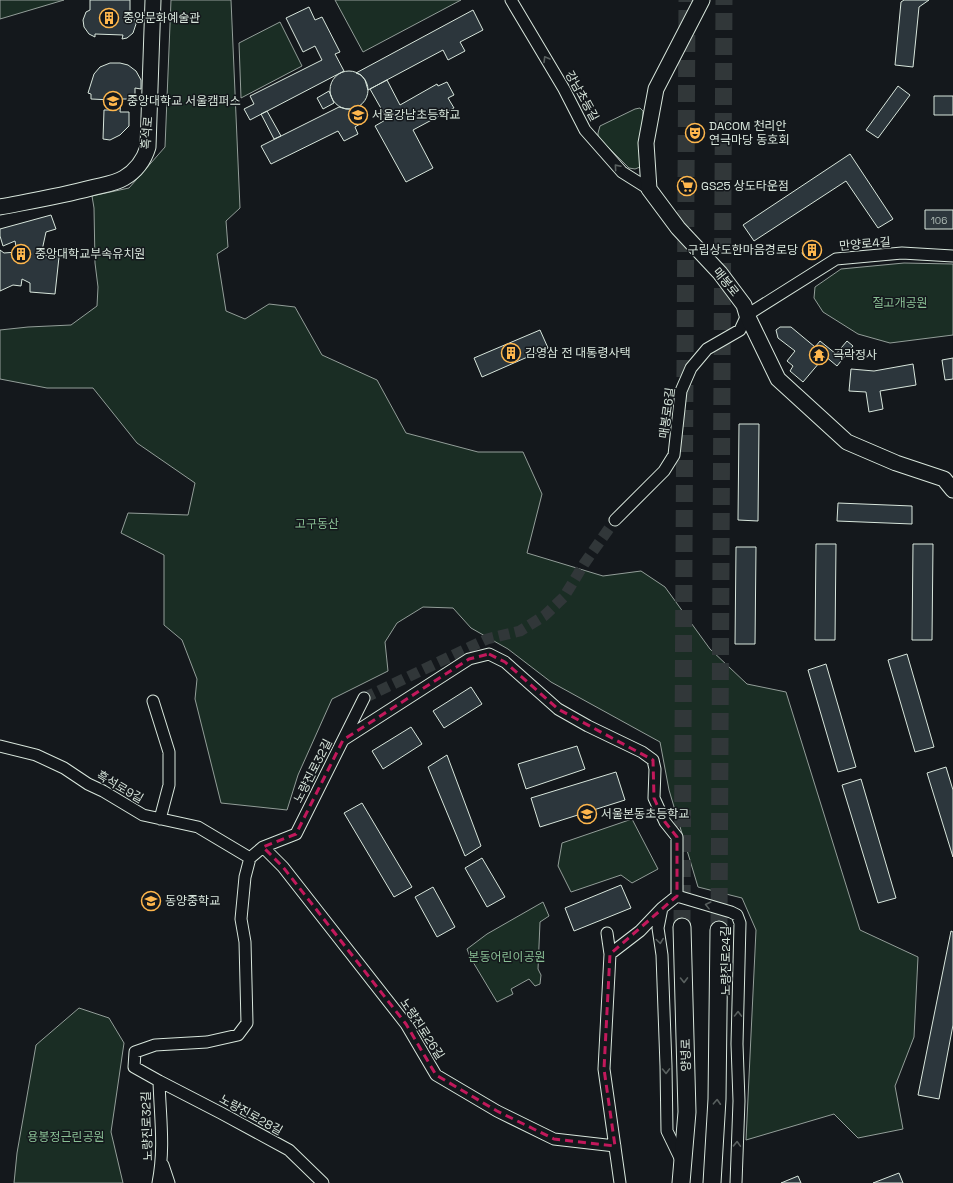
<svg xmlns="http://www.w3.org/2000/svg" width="953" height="1183" font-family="'Space Grotesk','Noto Sans KR',sans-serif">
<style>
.green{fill:#1a2d24;stroke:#939e99}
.building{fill:#2c363c;stroke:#d8e6dc}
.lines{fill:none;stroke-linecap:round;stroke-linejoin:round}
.street-tunnel{stroke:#313739;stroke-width:11;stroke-dasharray:11 5.5;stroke-linecap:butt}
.primary-tunnel{stroke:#313739;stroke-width:17;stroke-dasharray:17 8;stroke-linecap:butt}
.street-casing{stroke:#d8e6dc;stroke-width:13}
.secondary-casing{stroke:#d8e6dc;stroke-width:17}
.primary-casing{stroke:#d8e6dc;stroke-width:19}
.street{stroke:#14181c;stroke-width:11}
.secondary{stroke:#14181c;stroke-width:15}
.primary{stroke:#14181c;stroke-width:17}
.oneway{stroke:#59605f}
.marked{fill:none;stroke:#c2185b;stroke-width:3;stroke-dasharray:8 5;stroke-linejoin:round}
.labels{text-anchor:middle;stroke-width:3;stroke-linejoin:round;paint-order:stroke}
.number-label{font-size:10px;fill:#adbab4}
.poi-label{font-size:12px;fill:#d8e6dc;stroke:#14181c;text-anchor:start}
.street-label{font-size:12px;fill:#d8e6dc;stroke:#14181c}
.park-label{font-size:12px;fill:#8ac095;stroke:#14181c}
</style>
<rect width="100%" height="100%" fill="#14181c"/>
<path class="green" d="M0,0H64L0,19Z
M171,0H231L240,208L226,221L228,247L217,254L226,311L245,319L269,304L295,307L322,355L377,380L406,433L478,452H523L542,494L527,553L603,576L641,571L665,587L710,649L747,684L786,692L860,930L918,957L914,1037L895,1086L903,1129L858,1138L834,1114L746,1140L756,930L742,898L698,887L669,790L660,742L551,682L508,649L471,628L453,608L423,607L397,623L385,642L388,671L332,699L298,775L287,810L221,803L195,699L197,679L182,640L164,625V555L121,533L128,513L188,515L195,483L137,443L93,388H47L0,379V330L28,327L71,325L97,306L98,287L95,263L94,208L92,196L129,188L165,147Z
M335,0H461L363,52Z
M280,22L302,66L241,98L239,43Z
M640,108L643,111L641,163L640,167L635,169L629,168L598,137V133L600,126L635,109Z
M904,263L953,264V335L890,343L858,334L823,312L814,298L815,287L841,269Z
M632,819L658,869L632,883L621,875L571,892L558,866L562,843Z
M543,902L549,916L540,922L538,969L541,975L540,984L535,986L529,979L511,989L513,994L497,1002L470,957L467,949L487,934Z
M79,1008L109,1018L124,1043L111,1132L123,1183H14L17,1153L36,1045Z"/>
<path class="building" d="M90,0H130V11L134,16L136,24L133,33L127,38L122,39L123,35L95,34V37L89,34L84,27L83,20L86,12L90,10Z
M904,0H929L919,7L913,67L895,65L901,2Z
M309,7L315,20L322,17L340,52L335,54L344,71L250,120L244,109L254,104L250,96L322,60L315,46L303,52L286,18Z
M473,10L483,30L460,42L465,51L448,60L443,50L368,90L365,80L361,75L356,73Z
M110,63H120L128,65L136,71L141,80V89L135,88V99H121L120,112H129V126L120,135L110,140L103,139L104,110H111L112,100L91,99V94L88,93L94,74L100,67Z
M330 90a19 19 0 1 1 38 0a19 19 0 1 1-38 0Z
M387,80L400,105L437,84L438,86L447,82L454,95L448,98L454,108L413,130L433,168L406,182L375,126L387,119L370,89Z
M898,86L910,95L878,138L866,130Z
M329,91L334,103L323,109L317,98Z
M934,96H953V115H934Z
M339,107L346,109H352L360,124L355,127L358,134L344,141L338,131L271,164L261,146Z
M267,111L281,136L274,139L261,114Z
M850,154L893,219L878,228L846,181L754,241L743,225Z
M925,210H953V229H925Z
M51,215L56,229L46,232L41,255L59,257L55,294L30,292V283L22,279L21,286L13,285L0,291V250L4,253L17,252L15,241L3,246L0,236V229Z
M815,242L821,249L810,256H804L802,253L803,251Z
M780,327H791L815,347L820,341L836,354L847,341L853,346L837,366L825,356L803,382L790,371L793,366L787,361L795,351L778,338L776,330Z
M540,330L548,348L482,377L474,358Z
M953,358V379L945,380L942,360Z
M913,364L916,385L880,391L883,409L869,412L866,392L849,391L851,369L874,371Z
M739,424H759L758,521L738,520Z
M838,503L912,506V524L837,521Z
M816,544H836L835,640H815Z
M913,544H933L932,640H912Z
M736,547H756L755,644H735Z
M907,654L934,747L915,752L888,660Z
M826,664L856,767L838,772L808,670Z
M471,687L482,704L444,728L433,711Z
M411,727L422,744L383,769L372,751Z
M577,746L585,769L526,789L518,764Z
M447,755L481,846L465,856L428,767Z
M946,767L953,790V857L927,773Z
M616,772L625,800L540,827L531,798Z
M861,779L896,898L878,903L842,785Z
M362,803L412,887L394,897L344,813Z
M482,858L505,897L487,907L465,868Z
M621,885L631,908L574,931L565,908Z
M433,887L455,927L437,937L415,897Z
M951,931L953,932V1025L939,1099L918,1095Z
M899,1173L903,1183H873Z
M798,1176L801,1183H781Z"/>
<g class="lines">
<path class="street-tunnel" d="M364,698L487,639L520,631L544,616L564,597L584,564L615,520"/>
<path class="primary-tunnel" d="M682,927L687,0
M719,930L724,0"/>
<g class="street-casing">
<path id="street" d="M511,0L564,89L585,130L622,172L649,189
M615,520L664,471L674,455L681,391L691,368L707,349L740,330L747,315L836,259L902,253L953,256
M153,701L169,752V785L160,819
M343,740L469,659L489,654L505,662L558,709L588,726L642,752L653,760L655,769L654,798L665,822L677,837V896
M0,746L36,755L64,768L88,784L103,791L143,815L198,827L250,858
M263,847L283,867L406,1024L436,1075L497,1111L554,1139L615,1146
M677,896L731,912L737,915L740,923L737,1044L739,1101L736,1183
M677,896L662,908L658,928L662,955L666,1066L667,1131L682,1162
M607,933L610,954L604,1069L620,1183
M610,954L640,931L662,908
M159,1081L221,1113L289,1150L323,1183
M163,1165L169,1183
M158,1183C165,1147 160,1117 159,1081L134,1067L135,1052L155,1045L207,1042L238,1035L247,1023L245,942L241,919L245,877L250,858L263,847L296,834L364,698"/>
</g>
<g class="secondary-casing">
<path id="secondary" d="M702,0L656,89L646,143L649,189L678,228L720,273L744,305L747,315L778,379L847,442L896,463L944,479L953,490
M0,207C31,201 61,196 91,188C102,185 114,184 124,178C136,171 144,160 148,147L153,0"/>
</g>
<g class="primary-casing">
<path id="primary" d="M681,1183L687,1112L682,927
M712,1183L717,1099L719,930"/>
</g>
<use href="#street" class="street"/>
<use href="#secondary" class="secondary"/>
<use href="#primary" class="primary"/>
</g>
<defs><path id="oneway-chevron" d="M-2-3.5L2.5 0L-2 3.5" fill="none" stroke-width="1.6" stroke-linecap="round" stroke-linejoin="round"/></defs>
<g class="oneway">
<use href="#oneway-chevron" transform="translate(546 59) rotate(-121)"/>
<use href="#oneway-chevron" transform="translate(617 167) rotate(-131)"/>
<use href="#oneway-chevron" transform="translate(708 905) rotate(-166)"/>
<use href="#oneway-chevron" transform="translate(660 941) rotate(82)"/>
<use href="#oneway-chevron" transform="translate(684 980) rotate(89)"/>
<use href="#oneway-chevron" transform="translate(738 1014) rotate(-89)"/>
<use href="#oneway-chevron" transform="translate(666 1071) rotate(89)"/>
<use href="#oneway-chevron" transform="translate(717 1102) rotate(-87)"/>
<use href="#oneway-chevron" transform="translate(737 1144) rotate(-88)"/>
</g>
<path class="marked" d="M489,654L505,662L558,709L653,760L654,798L665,822L677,837V896L610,954L604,1069L615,1146L554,1139L497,1111L436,1075L406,1024L283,867L263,847L296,834L343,740L469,659Z"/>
<defs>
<g id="building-ring" transform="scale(1)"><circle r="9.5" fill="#14181c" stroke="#ffb74d" stroke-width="1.5"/><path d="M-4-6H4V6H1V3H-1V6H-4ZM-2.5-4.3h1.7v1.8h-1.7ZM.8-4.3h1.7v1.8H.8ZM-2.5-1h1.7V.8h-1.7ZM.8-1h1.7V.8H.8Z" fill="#ffb74d"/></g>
<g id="university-ring" transform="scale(1)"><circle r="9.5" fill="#14181c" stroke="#ffb74d" stroke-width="1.5"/><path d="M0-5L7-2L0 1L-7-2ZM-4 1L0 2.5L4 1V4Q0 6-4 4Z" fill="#ffb74d"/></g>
<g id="school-ring" transform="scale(1)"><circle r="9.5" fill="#14181c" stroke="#ffb74d" stroke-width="1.5"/><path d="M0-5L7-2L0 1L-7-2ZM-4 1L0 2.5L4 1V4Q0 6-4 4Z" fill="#ffb74d"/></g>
<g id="theatre-ring" transform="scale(1)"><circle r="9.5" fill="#14181c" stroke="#ffb74d" stroke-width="1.5"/><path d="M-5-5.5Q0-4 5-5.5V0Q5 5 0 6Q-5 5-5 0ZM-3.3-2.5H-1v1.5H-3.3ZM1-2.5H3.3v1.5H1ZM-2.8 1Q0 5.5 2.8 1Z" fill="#ffb74d"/></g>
<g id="supermarket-ring" transform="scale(1)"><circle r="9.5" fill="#14181c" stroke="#ffb74d" stroke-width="1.5"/><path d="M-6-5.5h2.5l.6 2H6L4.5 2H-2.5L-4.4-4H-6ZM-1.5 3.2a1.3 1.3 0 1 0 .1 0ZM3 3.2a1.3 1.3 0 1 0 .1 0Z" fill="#ffb74d"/></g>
<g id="temple-ring" transform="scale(1)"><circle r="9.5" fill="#14181c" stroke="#ffb74d" stroke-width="1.5"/><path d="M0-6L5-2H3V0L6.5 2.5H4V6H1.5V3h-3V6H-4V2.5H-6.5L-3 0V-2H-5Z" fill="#ffb74d"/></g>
</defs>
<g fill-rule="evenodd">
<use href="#building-ring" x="109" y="18"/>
<use href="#university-ring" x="113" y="101"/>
<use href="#school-ring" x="358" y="115"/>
<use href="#theatre-ring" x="695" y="133"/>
<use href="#supermarket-ring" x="687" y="186"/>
<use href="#building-ring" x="812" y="250"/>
<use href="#building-ring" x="21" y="254"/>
<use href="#building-ring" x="511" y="353"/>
<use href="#temple-ring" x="819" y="355"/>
<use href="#school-ring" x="587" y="814"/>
<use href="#school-ring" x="151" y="901"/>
</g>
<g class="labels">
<g class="number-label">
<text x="939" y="224">106</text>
</g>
<g class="poi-label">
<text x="123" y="22">중앙문화예술관</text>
<text x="127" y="105">중앙대학교 서울캠퍼스</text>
<text x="372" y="119">서울강남초등학교</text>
<text x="709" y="130">DACOM 천리안<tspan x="709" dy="14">연극마당 동호회</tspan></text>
<text x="701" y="190">GS25 상도타운점</text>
<text x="798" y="254" text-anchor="end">구립상도한마음경로당</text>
<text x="35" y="258">중앙대학교부속유치원</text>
<text x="525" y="357">김영삼 전 대통령사택</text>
<text x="833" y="359">극락정사</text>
<text x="601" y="818">서울본동초등학교</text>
<text x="165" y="905">동양중학교</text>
</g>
<g class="street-label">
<text transform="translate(582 96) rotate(61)" y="4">강남초등길</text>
<text transform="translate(147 133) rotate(-85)" y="4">흑석로</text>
<text transform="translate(865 244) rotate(-5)" y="4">만양로4길</text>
<text transform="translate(726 282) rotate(51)" y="4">매봉로</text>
<text transform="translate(667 413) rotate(-82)" y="4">매봉로6길</text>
<text transform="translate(313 771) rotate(-63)" y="4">노량진로32길</text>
<text transform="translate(120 787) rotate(30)" y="4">흑석로9길</text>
<text transform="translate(726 961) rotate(-90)" y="4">노량진로24길</text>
<text transform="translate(422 1029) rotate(57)" y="4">노량진로26길</text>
<text transform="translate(686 1055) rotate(-91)" y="4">양녕로</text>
<text transform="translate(251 1115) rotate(29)" y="4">노량진로28길</text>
<text transform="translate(147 1126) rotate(-92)" y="4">노량진로32길</text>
</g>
<g class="park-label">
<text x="900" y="307">절고개공원</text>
<text x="317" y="528">고구동산</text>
<text x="507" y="961">본동어린이공원</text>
<text x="66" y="1141">용봉정근린공원</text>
</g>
</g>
</svg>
